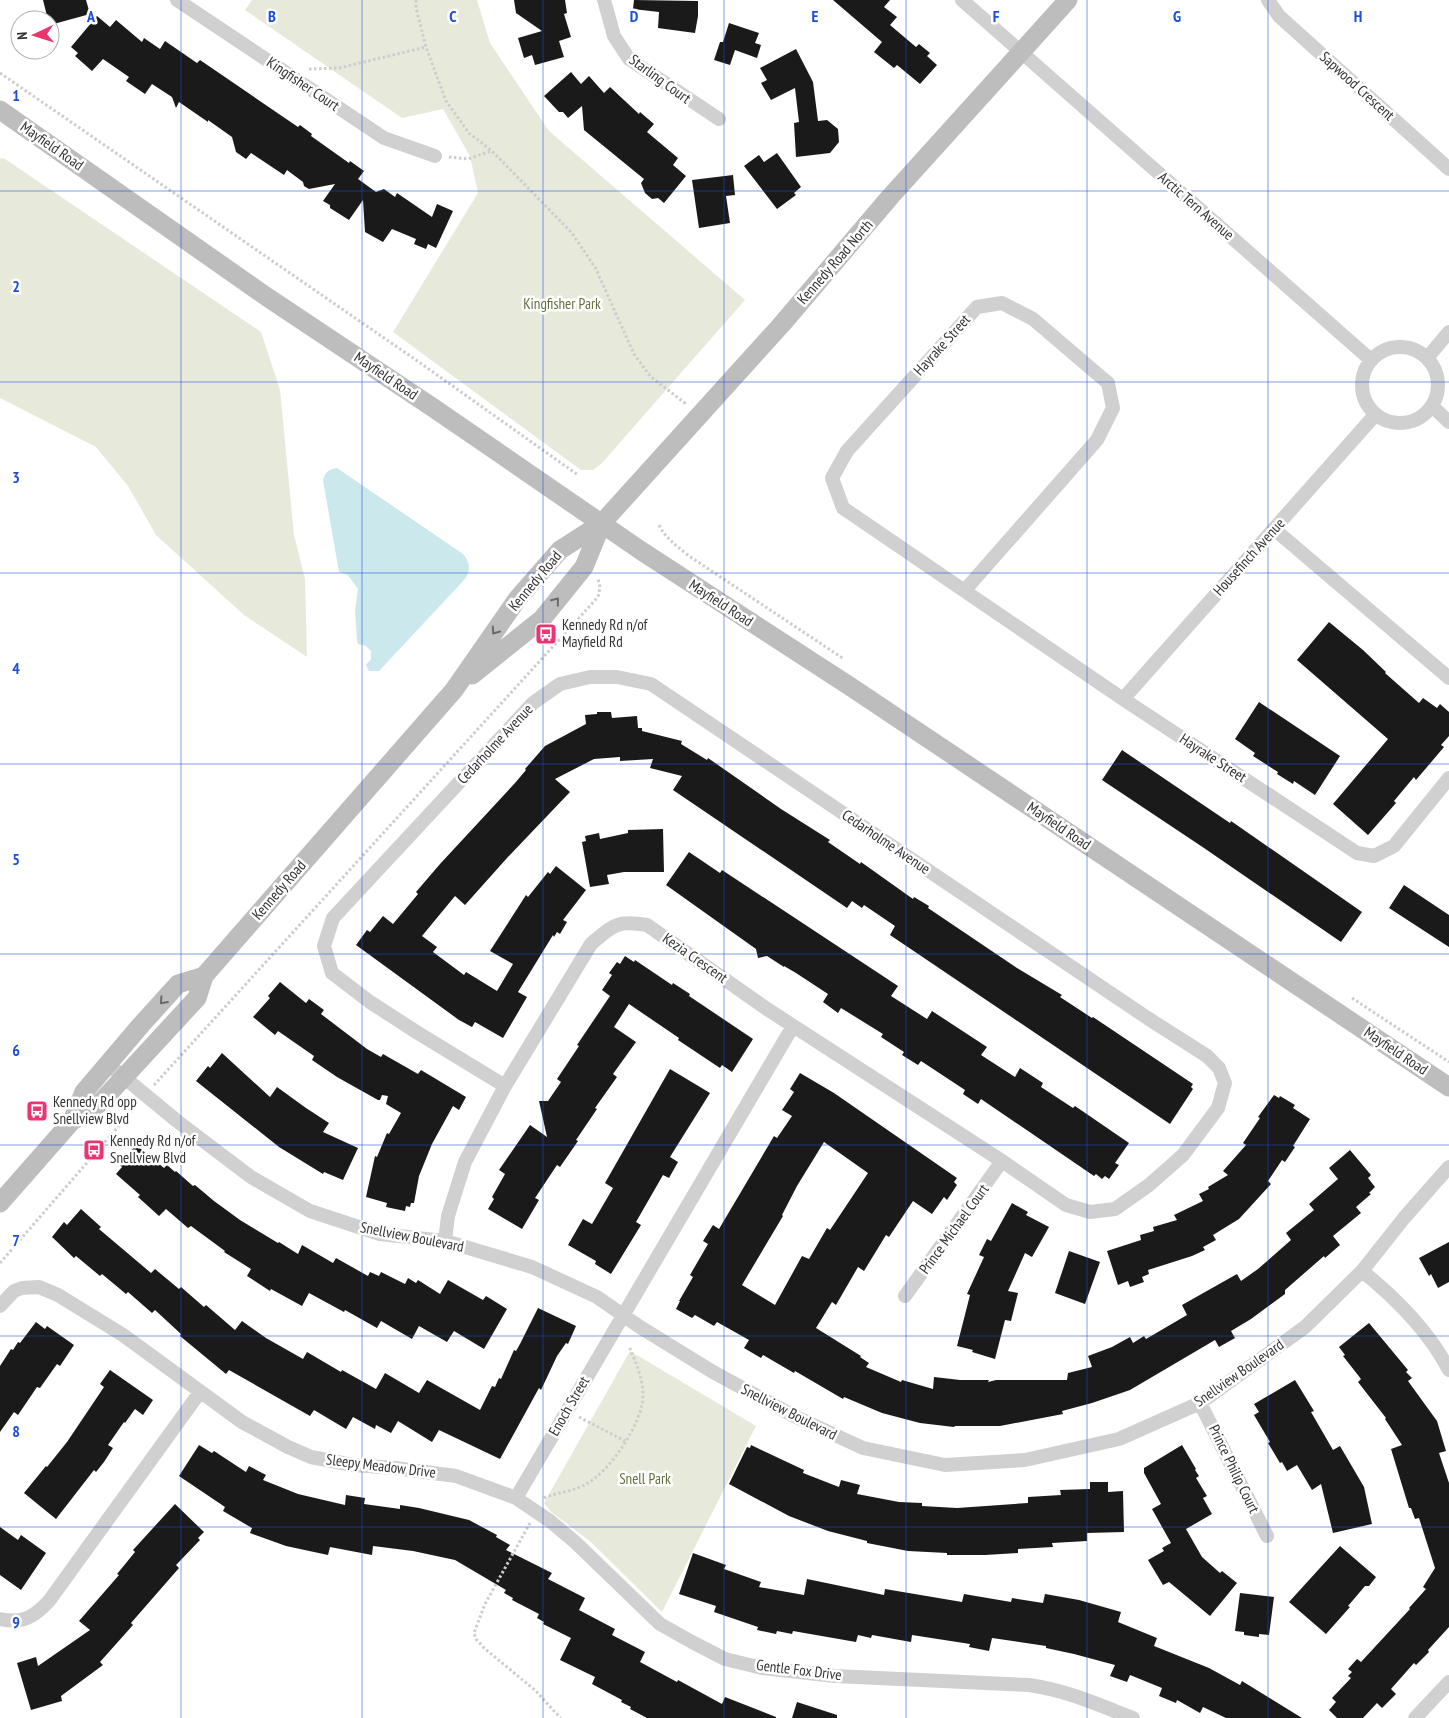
<svg xmlns="http://www.w3.org/2000/svg" width="1449" height="1718" font-family="'PT Sans Narrow',sans-serif">
<style>
.green{fill:#e7eadb}
.water{fill:#cbe8ed}
.building{fill:#1a1a1a;fill-rule:evenodd}
.lines{fill:none;stroke-linecap:round;stroke-linejoin:round}
.path{stroke:#cdcdcd;stroke-width:3;stroke-dasharray:2.5 2.5;stroke-linecap:butt}
.street{stroke:#d0d0d0;stroke-width:14}
.secondary{stroke:#bdbdbd;stroke-width:19}
.oneway{stroke:#6a6a6a}
.grid{fill:none;stroke:#1d4ed8;stroke-width:1;stroke-opacity:0.55}
.labels{text-anchor:middle;stroke-width:5;stroke-linejoin:round;paint-order:stroke}
.street-label{font-size:15px;fill:#333;stroke:#fff}
.park-label{font-size:15px;fill:#63713e;stroke:#fff}
.poi-label{font-size:15px;fill:#333;stroke:#fff;text-anchor:start}
.grid-label{font-size:16px;text-anchor:middle;font-weight:bold;fill:#1d4ed8;stroke:#fff;stroke-width:5;stroke-linejoin:round;paint-order:stroke}
</style>
<rect width="100%" height="100%" fill="#fff"/>
<path class="green" d="M252,0H477L490,43L549,131L745,300L602,463L593,470H581L393,332L478,193L470,156L443,109L402,118L245,10Z
M0,158L5,159L261,332L280,390L294,535L305,579L307,657L244,615L156,535L128,486L96,447L0,398Z
M630,1351L756,1426L662,1612L591,1542L551,1512L544,1503Z"/>
<path class="water" d="M337,468L463,554C470,562 471,570 465,579L379,671H369L366,665L371,659V651L366,646L358,644L357,640L355,610L358,589L348,575L339,572L323,480C325,472 329,469 337,468Z"/>
<path class="building" d="M43,0H86L90,14L50,25V20H48Z
M514,0H565L567,13L564,14L571,37L559,41L564,57L535,65L532,55L524,58L518,38L542,31L516,13Z
M634,0L698,1V16L695,33L658,28L659,12L633,9Z
M833,0H890L884,7L897,17L890,25L916,47L919,44L930,53L927,56L937,65L920,84L897,65L894,68L874,52L882,42Z
M97,16L110,27L116,20L142,42L144,38L160,49L165,41L197,63L200,60L298,127L300,125L312,134L311,136L349,163L350,161L364,171L358,179L376,192L384,189L395,197L397,193L432,217L437,204L453,211L436,248L428,244L426,249L414,244L416,239L392,229L383,242L365,232L363,200L349,220L330,208V205L323,201L335,184L309,189L304,186L303,182L287,170L284,175L251,153L246,159L236,152L232,137L208,120V122L179,102L176,108L172,97L152,84L145,94L126,81L129,77L103,59L92,71L75,56L78,53L71,47Z
M729,23L759,33L755,43L761,45L757,58L735,50L730,65L714,60L720,42H723Z
M796,49L813,82L818,121L827,120L838,129L839,142L830,153L796,157L794,123L799,122L795,88L771,100L761,83L767,80L760,68Z
M571,72L581,84L589,76L604,93L610,87L639,114L640,112L654,124L647,132L678,158L673,165L686,176L664,203L658,198L652,199L645,193L641,183L644,179L584,130L582,106L568,118L563,112H559L544,96Z
M777,153L801,187L794,193L796,195L777,209L744,166L759,155L764,162Z
M733,175L735,195L726,196L730,223L699,228L692,180Z
M1329,622L1363,650L1386,672L1385,673L1419,703L1423,698L1437,708L1440,704L1449,712V736L1441,745L1444,747L1416,780L1414,777L1394,801L1396,803L1368,835L1333,804L1388,739L1297,660Z
M1259,702L1340,756L1315,795L1294,781L1293,784L1277,774L1278,772L1253,756L1255,753L1235,739Z
M597,712H611L612,718L637,716L638,728H642V731L682,741L681,744L707,760L708,758L781,809L830,840L828,842L860,864L861,862L913,899L914,897L929,906L928,908L1017,968L1062,995L1060,997L1092,1018L1093,1017L1193,1084L1191,1087L1193,1089L1170,1124L890,935L895,926L864,905L862,908L852,901L847,908L673,790L682,776L650,768L653,759L620,761V757L594,759L555,779L570,792L507,858L465,905L455,896L422,936L437,947L433,952L464,975L466,972L497,991L513,964L490,951L526,895L528,897L548,872L550,874L556,866L586,890L563,920L567,922L560,934L557,932L554,937L553,935L518,992L527,997L503,1038L475,1022L472,1027L459,1020L356,945L367,930L370,932L383,916L393,924L418,894L416,892L440,864L515,783L526,770L525,769L545,746L586,724L585,715L597,714Z
M1122,750L1230,823L1231,821L1362,912L1341,942L1204,848L1102,780Z
M663,829L664,872H624L607,875L609,884L590,887L582,842L586,841L585,836L599,833L600,839L628,833V830Z
M689,852L720,873L722,870L898,986L891,996L927,1019L932,1011L987,1047L981,1055L1015,1077L1020,1068L1043,1083L1041,1087L1073,1108L1075,1106L1129,1143L1115,1163L1119,1165L1109,1179L1105,1176L1102,1179L1096,1174L1094,1176L981,1099L978,1104L963,1094L965,1090L921,1061L918,1065L902,1055L904,1052L881,1037L883,1034L841,1008L838,1013L823,1002L828,994L796,973L784,966V967L767,956L758,958L756,949L666,885Z
M1404,885L1449,915V947L1389,908Z
M625,956L634,962L635,960L672,985L673,983L690,994L689,996L753,1039L732,1072L722,1065L720,1068L678,1040L679,1038L629,1004L614,1027L636,1042L613,1074L617,1077L595,1108L597,1109L576,1140L578,1141L560,1167L557,1165L535,1198L539,1200L522,1229L488,1209L494,1199L492,1197L505,1174L499,1170L530,1125L547,1137L539,1101H548L561,1082L557,1079L579,1046L577,1045L610,996L602,990L612,975L609,973L617,962L620,964Z
M280,982L306,1003L309,999L324,1010L321,1014L367,1049L381,1057L383,1054L418,1074L421,1070L466,1097L459,1110L453,1106L432,1144L419,1176L414,1203H411L410,1207L406,1206L405,1211L386,1207L387,1203L366,1197L375,1156L377,1157L387,1133L389,1134L401,1113L386,1104L388,1096L382,1095L380,1100H378L337,1077L312,1060L314,1056L278,1031L275,1035L253,1017L270,998L268,996Z
M222,1053L270,1097L277,1087L306,1108L329,1123L323,1132L358,1148L343,1180L324,1172L323,1174L279,1147L196,1081L208,1066L210,1068Z
M670,1069L710,1093L670,1157L678,1162L669,1178L663,1175L636,1222L641,1225L611,1274L595,1264L596,1261L568,1245L583,1219L592,1224L613,1188L605,1183Z
M800,1073L834,1093L957,1178L954,1182L957,1185L947,1200L944,1197L932,1214L913,1201L889,1237L886,1235L864,1271L858,1267L836,1305L832,1302L816,1328L861,1356L860,1357L869,1363L866,1367L901,1382L902,1380L933,1389L934,1377L960,1380H989L988,1382L996,1380H1067L1068,1373L1092,1367L1088,1356L1112,1347L1130,1337L1133,1343L1144,1336L1146,1339L1187,1315L1182,1305L1237,1274L1241,1281L1258,1269L1291,1240L1286,1233L1314,1210L1309,1204L1338,1179L1329,1168L1350,1150L1371,1175L1368,1178L1375,1187L1369,1193L1371,1194L1356,1207L1361,1213L1333,1236L1340,1245L1325,1258L1324,1256L1285,1290V1294L1251,1319L1231,1331L1235,1338L1219,1347L1215,1340L1130,1390L1092,1403L1062,1411L1063,1414L1000,1426H955L954,1427L920,1423L882,1413L844,1397L843,1399L795,1371L794,1373L763,1355L761,1358L744,1348L749,1340L717,1322L714,1326L695,1315L692,1318L676,1309L680,1301H679L693,1277L690,1275L708,1244L703,1241L713,1225L719,1229L774,1136L777,1138L792,1116L782,1110L794,1092L790,1089ZM824,1142L868,1173L830,1230L827,1228L809,1259L802,1256L775,1305L742,1285L783,1216L782,1215L797,1186Z
M1274,1095L1279,1098L1280,1096L1295,1105L1293,1108L1310,1119L1293,1146L1295,1147L1285,1162L1282,1160L1268,1181L1271,1184L1239,1219L1213,1235L1216,1240L1203,1247L1205,1250L1192,1256L1148,1270L1149,1274L1142,1277L1144,1282L1130,1287L1128,1281L1118,1285L1107,1251L1141,1240L1140,1235L1154,1231L1153,1227L1177,1220L1174,1215L1203,1201L1199,1194L1209,1189L1208,1187L1228,1175L1223,1171L1246,1145L1243,1143L1260,1118L1258,1117Z
M136,1145L164,1168L167,1165L175,1172L176,1171L193,1186L195,1185L214,1201L240,1220L278,1243L279,1242L298,1254L302,1245L333,1263L336,1258L368,1276L370,1272L379,1276L381,1272L405,1284L408,1278L416,1283L418,1280L440,1294L448,1280L483,1300L486,1296L507,1309L484,1349L454,1331L447,1342L419,1326L412,1339L381,1321L377,1328L345,1310L344,1312L309,1293L302,1306L271,1289L270,1291L247,1276L251,1269L224,1252L225,1251L191,1226L188,1228L166,1209L159,1216L138,1197L140,1195L116,1174L122,1167L119,1164Z
M1012,1203L1028,1212L1026,1215L1049,1227L1032,1257L1025,1253L1008,1291L1018,1293L1011,1321L1005,1320L995,1359L972,1352L973,1350L957,1346L970,1295L967,1294L984,1257L979,1255L987,1239L991,1241Z
M81,1209L101,1227L99,1229L151,1273L155,1269L179,1289L181,1287L204,1307L206,1305L235,1330L242,1321L266,1338L303,1359L307,1352L341,1372L342,1370L376,1389L385,1373L419,1393L427,1380L480,1410L492,1386L495,1387L499,1378L501,1379L514,1350L516,1351L520,1344L538,1308L576,1326L568,1344L566,1343L557,1356L541,1390L539,1388L500,1459L439,1430L432,1442L398,1421L391,1433L376,1425L375,1429L353,1417L346,1429L314,1410L310,1416L229,1370L226,1374L180,1336L181,1334L155,1310L152,1313L128,1292L126,1294L102,1274L100,1276L76,1256L74,1258L52,1237L64,1222L67,1225Z
M1449,1242V1282L1438,1288L1431,1274L1429,1276L1419,1258Z
M1069,1251L1100,1262L1085,1304L1055,1293Z
M36,1322L45,1329L47,1326L74,1345L60,1366L57,1364L40,1388L37,1387L18,1415L14,1412L0,1432V1366L11,1349L13,1350L18,1342L20,1343Z
M1369,1323L1408,1370L1406,1372L1412,1378L1408,1381L1437,1421L1446,1451L1439,1453L1449,1483V1627L1428,1650L1429,1652L1416,1665L1414,1663L1391,1689L1396,1694L1382,1708L1377,1703L1363,1718H1337L1329,1710L1336,1702L1332,1698L1351,1678L1348,1676L1352,1672L1348,1669L1357,1659L1361,1662L1410,1609L1409,1608L1426,1589L1423,1587L1435,1568L1419,1518L1415,1519L1411,1508H1409L1391,1449L1402,1445L1385,1419L1386,1418L1358,1382L1361,1379L1343,1356L1345,1355L1339,1347Z
M110,1370L153,1400L143,1415L135,1409L125,1423L124,1422L108,1445L113,1448L104,1462L96,1472L94,1470L56,1519L24,1493L46,1466L47,1467L67,1442L104,1387L100,1384Z
M1295,1380L1314,1411L1311,1412L1333,1450L1340,1446L1364,1487L1372,1524L1333,1533L1321,1484L1312,1490L1297,1465L1287,1471L1282,1462L1280,1463L1268,1443L1270,1442L1254,1415L1259,1412L1254,1404Z
M199,1445L212,1453L214,1451L246,1472L249,1466L266,1475L263,1480L298,1494L345,1505L346,1495L365,1498L364,1504L400,1509V1505L419,1508L469,1520L497,1535L496,1537L510,1545L506,1550L552,1573L548,1579L585,1598L579,1610L615,1629L612,1635L645,1652L640,1662L677,1682L678,1680L722,1704L725,1697L776,1717V1718H647L630,1709L631,1707L621,1702L622,1700L592,1684L595,1677L560,1660L571,1638L543,1624L544,1622L537,1618L539,1614L512,1600L513,1598L504,1593L506,1590L455,1560L413,1551L373,1546L372,1555L330,1547L328,1555L286,1546L250,1533L252,1528L223,1511L225,1507L179,1476Z
M751,1445L804,1470L803,1473L839,1487L841,1480L860,1485L857,1494L899,1502L922,1503V1506L957,1508L1028,1503V1497L1061,1495L1060,1490L1090,1489V1482H1108V1492L1123,1491L1124,1532L1087,1533V1541L1052,1543L1053,1547L1018,1549V1553L985,1555H947V1553L908,1551L867,1543V1541L828,1531L789,1516L729,1484L747,1447L750,1448Z
M1182,1445L1196,1469L1195,1470L1199,1476L1196,1478L1207,1496L1203,1498L1212,1514L1186,1529L1202,1557L1220,1573L1222,1571L1237,1583L1210,1616L1169,1582L1163,1585L1148,1560L1164,1551L1162,1548L1171,1543L1152,1509L1161,1504L1144,1473V1468Z
M175,1504L204,1532L198,1538L200,1540L176,1565L179,1568L131,1623L133,1625L100,1662L103,1665L61,1696L62,1701L31,1710L17,1663L36,1657L38,1666L90,1630L79,1621L119,1575L117,1574L135,1552L133,1550Z
M0,1527L18,1540L21,1535L46,1553L21,1590L0,1575Z
M1340,1546L1376,1577L1369,1586H1365L1348,1606L1350,1607L1326,1634L1289,1602Z
M693,1553L726,1565L724,1569L761,1582L759,1587L804,1595L807,1579L884,1595L885,1589L962,1602L964,1594L1011,1602L1012,1598L1043,1603L1045,1594L1079,1600L1121,1612L1118,1622L1157,1638L1154,1646L1209,1668L1240,1685L1242,1681L1302,1718H1226L1203,1707L1200,1713L1177,1700L1176,1703L1159,1696L1162,1688L1130,1675L1127,1682L1110,1676L1115,1665L1074,1654L1046,1648V1646L992,1638L989,1651L969,1647L970,1644L912,1635L911,1642L872,1635L871,1638L858,1635L856,1642L793,1631L792,1634L777,1631L776,1634L757,1630L758,1627L714,1612L716,1606L679,1594Z
M1240,1593L1274,1597L1269,1635L1259,1634V1637L1244,1635V1632L1235,1631Z
M797,1702L837,1715V1718H792Z"/>
<g class="lines">
<path class="path" d="M416,0V8L426,47L446,101L469,133L492,151L572,233L596,269L634,354L650,376L686,404
M309,69L339,68L426,47
M0,73L416,360L578,475
M449,157L468,159L491,151
M659,525C666,539 677,546 689,556L844,659
M1352,998L1449,1062
M154,1085L598,597L600,587L598,578
M0,1263L137,1105
M579,1417L625,1441
M544,1498C557,1492 572,1492 584,1485C609,1474 644,1421 643,1394C643,1378 635,1361 629,1346
M530,1523L485,1604L474,1633L476,1639L484,1648L536,1691L552,1709L561,1718"/>
<path class="street" d="M177,0L384,138L435,156
M604,0L614,36L629,59L719,119
M962,0L1371,360
M1268,0L1279,16L1449,169
M1362 385a38 38 0 1 1 76 0a38 38 0 1 1-76 0Z
M1427,358L1449,332
M1432,406L1449,422
M1274,529L1449,678
M965,590L1097,440L1113,408L1108,383L1033,319L1002,303L977,307L847,451L832,478L843,508L1123,699L1357,853L1374,856L1394,846L1449,778
M1123,699L1375,415
M108,1064L177,1121L251,1177L310,1211L380,1234L445,1241L532,1267L597,1297L640,1327L713,1372L794,1416L863,1448L945,1465L1025,1460L1119,1439L1200,1403L1305,1327L1362,1271L1404,1218L1449,1167
M445,1241L448,1216L465,1162L505,1086L591,944C613,925 617,920 647,925L767,1009L1002,1161L1066,1205L1090,1212L1115,1209L1149,1185L1183,1155L1218,1108L1225,1083L1219,1068L1207,1056L1149,1019L651,684L617,677H590L560,684L533,703L333,918L324,946L332,973L370,1002L418,1033L505,1086
M1362,1271C1397,1299 1428,1330 1449,1370
M905,1296L1002,1161
M0,1306L14,1291L22,1288L39,1287L58,1295L123,1335L242,1422L288,1447L311,1457L353,1465L395,1468L456,1476L516,1498L550,1521L575,1542L660,1624L692,1642L725,1659L762,1668L835,1676L1029,1685C1066,1690 1099,1705 1133,1718
M1200,1403L1267,1536
M516,1498L793,1026
M0,1619C23,1624 34,1617 49,1601L200,1392
M1415,1718L1449,1682"/>
<path class="secondary" d="M0,110L267,297L435,409L640,550L851,687L1449,1087
M472,675L542,619L584,567L602,523
M72,1121L84,1092L141,1025L178,984L204,976
M0,1203L72,1121L100,1103L197,998L204,976L454,690L518,598L560,550L602,523L782,324L890,197L1068,0"/>
</g>
<defs><path id="oneway-chevron" d="M-2-3.5L2.5 0L-2 3.5" fill="none" stroke-width="1.6" stroke-linecap="round" stroke-linejoin="round" transform="scale(1.25)"/></defs>
<g class="oneway">
<use href="#oneway-chevron" transform="translate(556 601) rotate(-51)"/>
<use href="#oneway-chevron" transform="translate(495 631) rotate(125)"/>
<use href="#oneway-chevron" transform="translate(163 1001) rotate(132)"/>
</g>
<path class="grid" d="M181,0V1718M362,0V1718M543,0V1718M724,0V1718M906,0V1718M1087,0V1718M1268,0V1718M0,191H1449M0,382H1449M0,573H1449M0,764H1449M0,954H1449M0,1145H1449M0,1336H1449M0,1527H1449"/>
<defs>
<g id="bus-square" transform="scale(1.125)"><rect x="-9" y="-9" width="18" height="18" rx="4" fill="#ea3571" stroke="#fff"/><path d="M-5-6H5V4H4V6H2V4H-2V6H-4V4H-5ZM-3.5-4V0h7V-4ZM-3.5 1.2v1.5H-2V1.2ZM2 1.2v1.5H3.5V1.2Z" fill="#fff"/></g>
</defs>
<g fill-rule="evenodd">
<use href="#bus-square" x="546" y="634"/>
<use href="#bus-square" x="37" y="1111"/>
<use href="#bus-square" x="94" y="1150"/>
</g>
<g class="labels">
<g class="street-label">
<text transform="translate(660 79) rotate(36)" y="5">Starling Court</text>
<text transform="translate(303 84) rotate(34)" y="5">Kingfisher Court</text>
<text transform="translate(1357 86) rotate(42)" y="5">Sapwood Crescent</text>
<text transform="translate(52 146) rotate(35)" y="5">Mayfield Road</text>
<text transform="translate(1196 206) rotate(41)" y="5">Arctic Tern Avenue</text>
<text transform="translate(835 262) rotate(-49)" y="5">Kennedy Road North</text>
<text transform="translate(942 345) rotate(-48)" y="5">Hayrake Street</text>
<text transform="translate(386 376) rotate(34)" y="5">Mayfield Road</text>
<text transform="translate(1249 557) rotate(-48)" y="5">Housefinch Avenue</text>
<text transform="translate(535 581) rotate(-50)" y="5">Kennedy Road</text>
<text transform="translate(721 603) rotate(33)" y="5">Mayfield Road</text>
<text transform="translate(495 744) rotate(-47)" y="5">Cedarholme Avenue</text>
<text transform="translate(1213 758) rotate(33)" y="5">Hayrake Street</text>
<text transform="translate(1059 826) rotate(34)" y="5">Mayfield Road</text>
<text transform="translate(886 842) rotate(34)" y="5">Cedarholme Avenue</text>
<text transform="translate(279 890) rotate(-49)" y="5">Kennedy Road</text>
<text transform="translate(695 958) rotate(35)" y="5">Kezia Crescent</text>
<text transform="translate(1396 1051) rotate(34)" y="5">Mayfield Road</text>
<text transform="translate(954 1229) rotate(-54)" y="5">Prince Michael Court</text>
<text transform="translate(412 1237) rotate(11)" y="5">Snellview Boulevard</text>
<text transform="translate(1239 1373) rotate(-35)" y="5">Snellview Boulevard</text>
<text transform="translate(569 1406) rotate(-60)" y="5">Enoch Street</text>
<text transform="translate(789 1412) rotate(27)" y="5">Snellview Boulevard</text>
<text transform="translate(381 1466) rotate(7)" y="5">Sleepy Meadow Drive</text>
<text transform="translate(1234 1469) rotate(64)" y="5">Prince Philip Court</text>
<text transform="translate(799 1670) rotate(7)" y="5">Gentle Fox Drive</text>
</g>
<g class="park-label">
<text x="562" y="309">Kingfisher Park</text>
<text x="645" y="1484">Snell Park</text>
</g>
<g class="poi-label">
<text x="562" y="630">Kennedy Rd n/of<tspan x="562" dy="17">Mayfield Rd</tspan></text>
<text x="53" y="1107">Kennedy Rd opp<tspan x="53" dy="17">Snellview Blvd</tspan></text>
<text x="110" y="1146">Kennedy Rd n/of<tspan x="110" dy="17">Snellview Blvd</tspan></text>
</g>
</g>
<g class="grid-label">
<text x="91" y="22">A</text>
<text x="272" y="22">B</text>
<text x="453" y="22">C</text>
<text x="634" y="22">D</text>
<text x="815" y="22">E</text>
<text x="996" y="22">F</text>
<text x="1177" y="22">G</text>
<text x="1358" y="22">H</text>
<text x="16" y="101">1</text>
<text x="16" y="292">2</text>
<text x="16" y="483">3</text>
<text x="16" y="674">4</text>
<text x="16" y="865">5</text>
<text x="16" y="1056">6</text>
<text x="16" y="1246">7</text>
<text x="16" y="1437">8</text>
<text x="16" y="1628">9</text>
</g>
<g transform="translate(35 35) rotate(266)"><circle r="24" fill="#ffffff" stroke="#adadad"/>
<path d="M0-4L9 19L0 12L-9 19Z" fill="#ea3571"/>
<text y="-8" font-size="14" font-weight="bold" text-anchor="middle" fill="#333333">N</text>
</g>
</svg>
